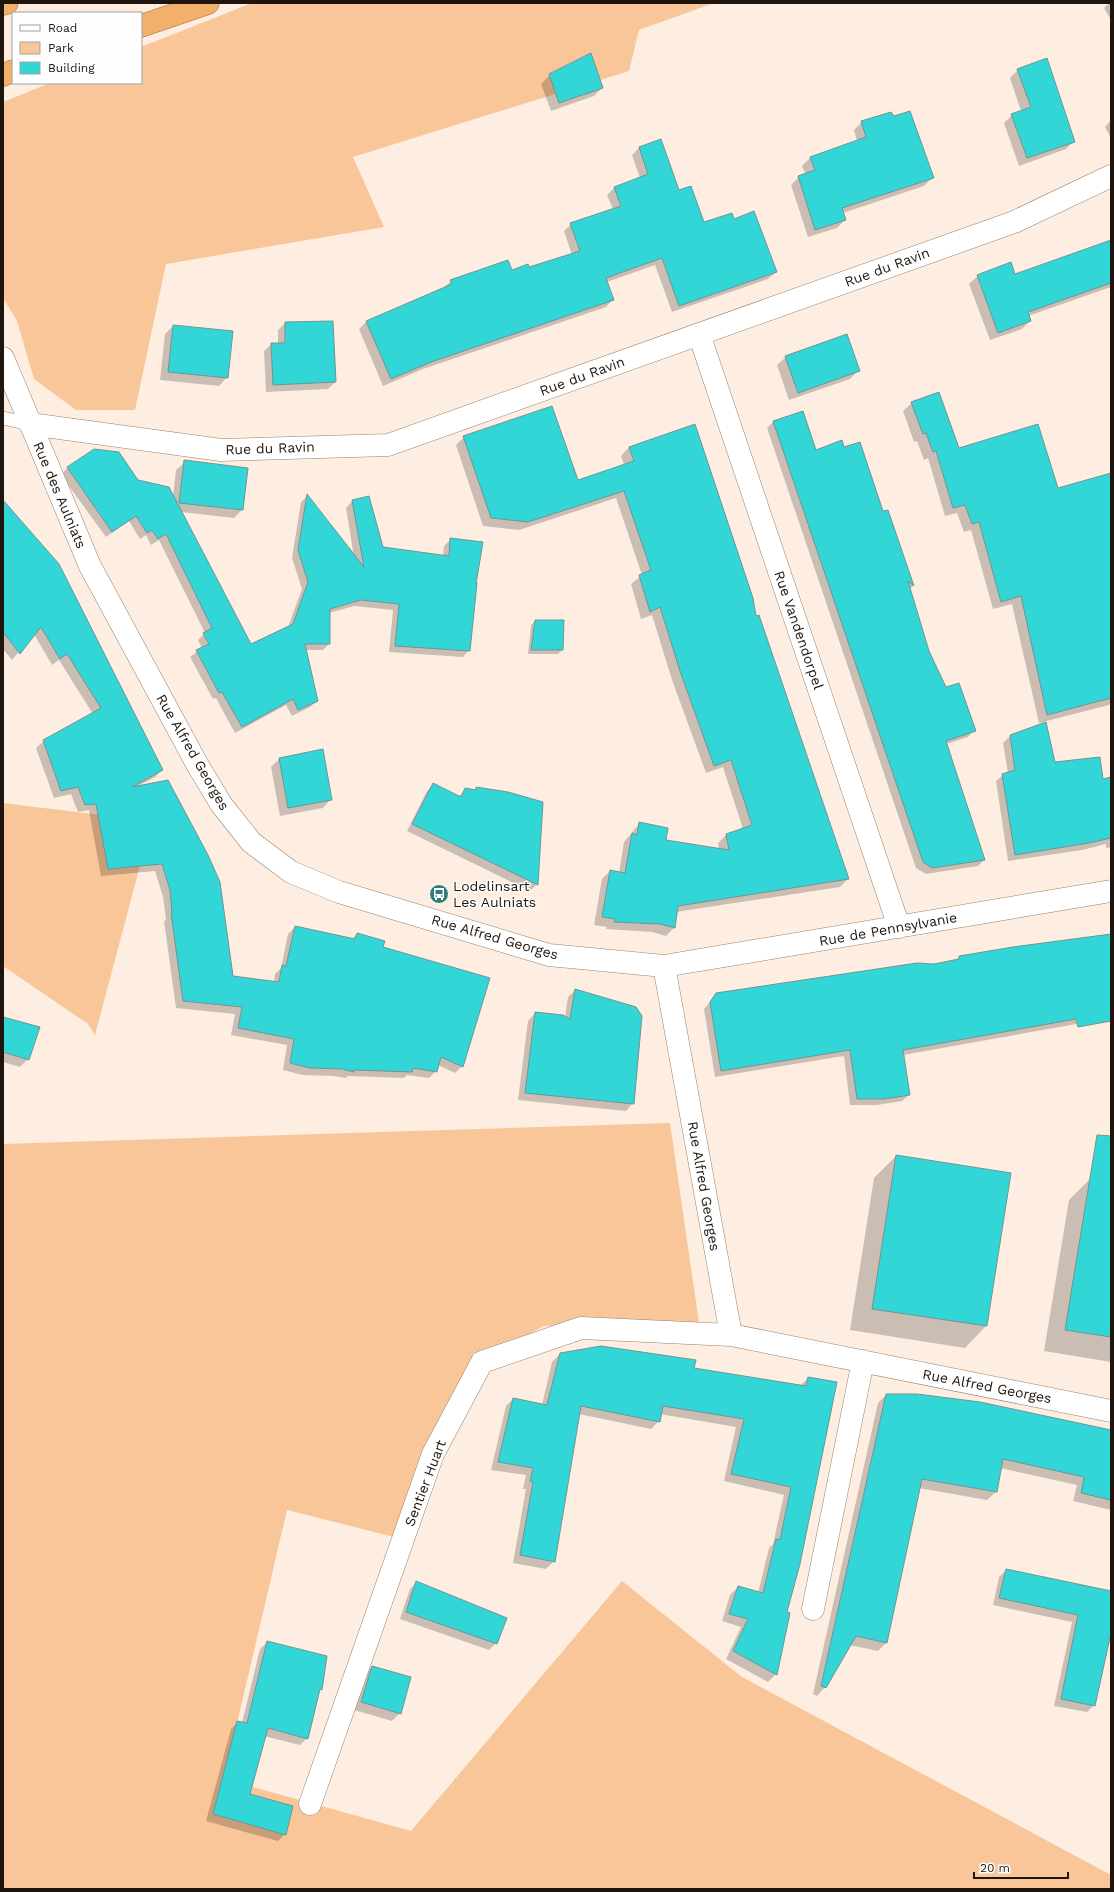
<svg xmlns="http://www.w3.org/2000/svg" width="1114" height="1892" font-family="'Work Sans',sans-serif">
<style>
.green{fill:#f8c699}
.shadow{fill:#0003}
.building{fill:#32d6d6;stroke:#719493}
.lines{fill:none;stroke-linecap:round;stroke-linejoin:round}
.service-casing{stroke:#97826e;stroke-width:14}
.minor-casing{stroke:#97826e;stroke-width:23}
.trunk-casing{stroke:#a66d32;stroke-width:23}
.service{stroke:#fff;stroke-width:13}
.minor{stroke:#fff;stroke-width:22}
.trunk{stroke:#f2b06b;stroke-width:22}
.labels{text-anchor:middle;stroke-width:3;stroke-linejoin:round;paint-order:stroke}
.street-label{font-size:14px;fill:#1d150e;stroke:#fefefe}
.poi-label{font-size:14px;fill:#1d150e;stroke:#fefefe;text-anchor:start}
</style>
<rect width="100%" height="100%" fill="#fdeee1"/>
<path class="green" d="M252,3H714L639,30L629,71L353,157L384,227L166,264L135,410H76L34,379L17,321L3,298V102L50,83H141V47Z
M3,803L117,817L141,862L95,1035L88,1024L3,966Z
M670,1123L699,1323L543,1326L482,1362L394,1537L287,1510L224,1779L411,1831L622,1581L742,1677L1111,1875V1889H3V1144Z"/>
<path class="shadow" d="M1109,3H1111V20L1104,8Z
M1018,70L1074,141L1066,149L1019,166L1004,123L1012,115L1021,111L1010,78Z
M550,75L602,88L594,96L551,111L541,84Z
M1111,120V138L1105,127Z
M862,122L932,178L924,186L843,213L845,220L837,228L808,237L791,185L799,177L806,175L802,166L810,158L857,141L854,130Z
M639,148L679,191L703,223L733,220L776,272L768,279L672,312L655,265L607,282L613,299L606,307L423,369L383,386L359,329L366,322L443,288L451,281L529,268L572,255L564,231L571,224L613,209L607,195L614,188L640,178L632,155Z
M1111,241V287L1028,316L1030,321L1022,329L990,340L969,284L978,276L1014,275Z
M285,323L335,382L328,389L266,392L264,351L271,344H278V330Z
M173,326L227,377L219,386L160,380L165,334Z
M786,357L858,371L850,379L789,400L777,365Z
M912,403L959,449L1058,490L1111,474V703L1109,705L1039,723L1012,604L993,609L971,530L964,532L957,513L945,516L928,458L924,460L917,441L914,442L903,411Z
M773,422L815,451L844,449L882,512L887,511L913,586L910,589L928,652L945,688L974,730L968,737L946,744L984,860L978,866L926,874L916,868L767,428Z
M694,425L755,617L848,879L840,887L676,912L674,928L666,936L652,932L606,929L607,927L594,925L602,879L610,871L619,873L624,842L640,823L665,841L719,849L718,843L726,835L743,829L723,767L706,773L672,680L652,615L641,619L631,584L642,575L616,498L519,530L483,526L456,445L464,437L577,481L624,465L621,456L629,447Z
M94,450L138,481L173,497L176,470L185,462L242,510L234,518L181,512L250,645L288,627L302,589L292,558L301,502L307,496L354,557L346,508L352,501L382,548L443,556L444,546L451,539L475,585L469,650L463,657L389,652L393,610L354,606L329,613V644L323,650H305L317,701L310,707L292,716L286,705L235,733L216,698L213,699L190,657L202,648L198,640L205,633L159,540L151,545L146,535L140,539L129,521L106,537L61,475L67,468Z
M3,500L162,770L155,777L138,786L233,976L274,982L275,974L281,968L288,934L295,927L352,939L357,934L382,948L462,1066L455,1073L438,1065L436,1071L429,1078L407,1075L404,1078L348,1076L346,1078L334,1076L303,1075L283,1070L287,1045L231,1035L235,1014L176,1008L164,921L166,920L163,897L155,871L101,876L89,810L78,812L71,794L54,798L36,748L44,741L93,714L59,660L52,665L34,634L12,660L3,649Z
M535,621L562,650L558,654H528L531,625Z
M1045,723L1054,763L1102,780L1111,779V847L1106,848V844L1082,850L1008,861L996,781L1003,775L1008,773L1003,743L1010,736Z
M322,750L331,799L323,808L280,816L271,767L279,759Z
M433,785L459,796L466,789L474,790L477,788L542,803L537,884L530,891L407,831L427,791Z
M1111,934V1008L1082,1023L903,1055L909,1095L902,1101L877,1105H850L844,1056L715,1077L704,1009L717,994L934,965L956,960L959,957Z
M575,990L633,1103L626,1111L518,1100L528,1021L535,1013L565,1017L568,997Z
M3,1018L28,1059L20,1067L3,1062Z
M896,1156L1010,1174L986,1326L965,1348L850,1330L874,1178Z
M1090,1179L1111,1182V1362L1044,1351L1069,1200Z
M560,1354L693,1369L801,1385L808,1378L785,1613L776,1674L768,1682L726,1659L741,1627L722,1621L730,1595L738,1587L758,1593L769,1548L773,1544L784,1495L724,1481L736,1427L660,1414L659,1421L651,1429L579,1414L554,1561L546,1569L513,1563L526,1489H523L526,1475L491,1470L506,1406L513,1399L542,1405L552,1362Z
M886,1395L1111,1431V1510L1073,1501L1077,1485L1000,1468L996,1492L987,1500L919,1488L887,1642L878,1651L850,1645L825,1687L817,1696L813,1694L878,1403Z
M1006,1570L1111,1592V1629L1094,1705L1087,1712L1054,1706L1072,1622L993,1605L999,1577Z
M417,1582L496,1643L489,1650L400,1619L410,1589Z
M267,1642L321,1689L319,1692L307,1738L300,1745L264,1736L249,1795L285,1834L278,1841L206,1821L231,1729L238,1722L242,1723L260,1649Z
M372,1667L400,1713L392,1721L354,1710L364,1675Z"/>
<path class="building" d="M591,53L603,88L559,103L549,74Z
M1047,58L1075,142L1027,158L1011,114L1031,107L1017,69Z
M910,111L934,178L842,208L846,220L815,230L798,176L815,170L810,157L866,137L861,121L891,112L894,116Z
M661,139L679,190L691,186L704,222L732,213L734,219L754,211L777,272L679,306L662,258L606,278L614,300L431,362L391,379L366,321L452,284L450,280L508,260L512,270L528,264L529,267L580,251L570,223L621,206L614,187L648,174L639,147Z
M1111,240V283L1028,312L1031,321L998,333L977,275L1011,262L1015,274Z
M333,321L336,382L273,385L271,343H285V322Z
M173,325L233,331L228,378L168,372Z
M847,334L860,371L798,393L785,356Z
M939,392L959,448L1038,424L1058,488L1111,473V698L1047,715L1021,596L1001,602L979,522L972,524L965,505L953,508L936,451L933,452L926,433L923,434L911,402Z
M552,406L578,480L634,461L629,447L695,424L753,598L756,616L759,615L849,879L678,906L675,928L660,924L614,922L615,919L602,917L610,870L625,873L632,833L637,835L639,822L668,828L666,840L729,850L726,834L752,825L731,760L714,766L680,671L660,607L650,612L639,575L651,570L624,491L528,522L491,518L463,436Z
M803,411L816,450L842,440L844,447L860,442L883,511L888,510L914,586L908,581L929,651L946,687L959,683L976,731L946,741L985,860L932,868L923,862L773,421Z
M94,449L119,452L138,480L169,487L251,644L293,624L308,582L298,550L307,494L364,567L352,500L369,496L383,547L449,556L450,538L483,542L476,584L477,583L470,651L395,646L399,604L361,600L330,609V644H305L318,701L298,710L293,699L242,727L222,692L219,693L196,650L209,644L203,633L212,628L166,534L158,539L152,530L147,533L136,516L112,532L67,467Z
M184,460L248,468L243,510L179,503Z
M3,500L59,564L163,770L132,787L168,780L208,855L220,882L233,976L279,982L282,965L286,966L295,926L355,939L357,933L385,941L383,947L490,978L463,1067L441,1057L437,1072L413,1068L412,1072L354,1070V1072L342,1069L310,1068L290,1063L294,1039L238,1028L242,1007L183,1001L171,913H172L170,890L162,864L108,869L96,804L85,805L78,787L61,791L43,740L101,708L67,654L60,659L41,627L20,654L3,632Z
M535,620H564L563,650H531Z
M1046,722L1055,762L1100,757L1103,779L1111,777V838L1089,843L1015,855L1002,774L1015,770L1010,735Z
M323,749L332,800L288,808L279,758Z
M433,783L461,797L465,788L476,790V787L508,792L543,802L538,885L412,824Z
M1111,934V1021L1078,1027L1076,1019L903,1050L910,1095L884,1099H857L850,1050L721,1071L710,1002L716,993L917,963L934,964L959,959V956L1013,947Z
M575,989L636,1007L642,1016L634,1104L525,1093L535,1012L563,1015L570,1019Z
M3,1017L40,1027L29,1060L3,1052Z
M1097,1135L1111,1136V1337L1065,1330Z
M896,1155L1011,1173L987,1326L872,1309Z
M601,1346L696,1360L694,1368L806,1386L808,1377L837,1382L800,1564L787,1612L790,1613L777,1675L733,1651L748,1619L729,1614L738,1586L763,1593L776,1539L780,1540L791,1487L731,1474L744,1419L663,1406L660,1422L581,1406L555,1562L520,1555L533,1482L530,1481L533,1468L498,1462L513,1398L547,1405L560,1353Z
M886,1394H917L980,1402L1111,1430V1500L1081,1493L1084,1477L1003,1459L997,1492L922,1479L887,1643L856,1636L826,1688L821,1686Z
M1006,1569L1111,1591V1633L1095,1706L1061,1699L1078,1615L999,1598Z
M416,1581L507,1618L497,1644L406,1612Z
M267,1641L327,1656L322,1690L320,1689L308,1739L268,1728L250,1794L293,1806L286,1835L213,1814L237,1721L247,1723Z
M372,1666L411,1677L401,1714L361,1702Z"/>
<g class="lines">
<g class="service-casing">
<path id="service" d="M3,418L30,424"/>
</g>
<g class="minor-casing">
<path id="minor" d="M699,334L899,927
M3,358L90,566L197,764L221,804L251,842L291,872L339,892L549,955L664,966L1111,891
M30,424L221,450L388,445L1014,222L1111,176
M664,966L731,1335L1111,1411
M813,1609L863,1361
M310,1804L433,1454L482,1362L581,1328L731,1335"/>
</g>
<g class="trunk-casing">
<path id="trunk" d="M3,4L7,3
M141,26L208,3
M3,75L13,71"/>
</g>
<use href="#service" class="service"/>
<use href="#minor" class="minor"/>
<use href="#trunk" class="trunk"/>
</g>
<defs>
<g id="bus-disc" transform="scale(1)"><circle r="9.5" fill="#327b7b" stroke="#fefefe"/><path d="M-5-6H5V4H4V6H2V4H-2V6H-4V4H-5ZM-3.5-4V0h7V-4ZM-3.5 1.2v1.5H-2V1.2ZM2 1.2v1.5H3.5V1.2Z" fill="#fff"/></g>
</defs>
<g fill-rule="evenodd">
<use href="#bus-disc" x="439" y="894"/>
</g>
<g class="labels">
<g class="street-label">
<text transform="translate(887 267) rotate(-20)" y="5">Rue du Ravin</text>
<text transform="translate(582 376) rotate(-20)" y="5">Rue du Ravin</text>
<text transform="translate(270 448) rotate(-2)" y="5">Rue du Ravin</text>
<text transform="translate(60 495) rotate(67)" y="5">Rue des Aulniats</text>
<text transform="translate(799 630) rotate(71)" y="5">Rue Vandendorpel</text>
<text transform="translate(193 752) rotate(60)" y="5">Rue Alfred Georges</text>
<text transform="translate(888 929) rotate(-10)" y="5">Rue de Pennsylvanie</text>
<text transform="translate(495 937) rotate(16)" y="5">Rue Alfred Georges</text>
<text transform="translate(704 1186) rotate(80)" y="5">Rue Alfred Georges</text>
<text transform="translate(987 1386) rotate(11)" y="5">Rue Alfred Georges</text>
<text transform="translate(425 1483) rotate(-69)" y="5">Sentier Huart</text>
</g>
<g class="poi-label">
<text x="453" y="891">Lodelinsart<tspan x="453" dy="16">Les Aulniats</tspan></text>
</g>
</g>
<rect width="1114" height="1892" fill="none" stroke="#1d150e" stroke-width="8"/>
<rect x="12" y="12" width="130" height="72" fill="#fefefe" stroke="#a4a19e"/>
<rect x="20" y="25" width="20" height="6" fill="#ffffff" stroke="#a4a19e"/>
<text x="48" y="32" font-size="12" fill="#1d150e">Road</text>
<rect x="20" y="42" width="20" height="12" fill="#f8c699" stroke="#a4a19e"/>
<text x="48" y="52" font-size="12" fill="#1d150e">Park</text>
<rect x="20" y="62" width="20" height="12" fill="#32d6d6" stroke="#a4a19e"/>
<text x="48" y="72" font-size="12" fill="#1d150e">Building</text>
<path d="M974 1872v6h94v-6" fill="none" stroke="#1d150e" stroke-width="2"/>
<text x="980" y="1872" font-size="12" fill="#1d150e" stroke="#fefefe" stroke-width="3" paint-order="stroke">20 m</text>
</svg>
